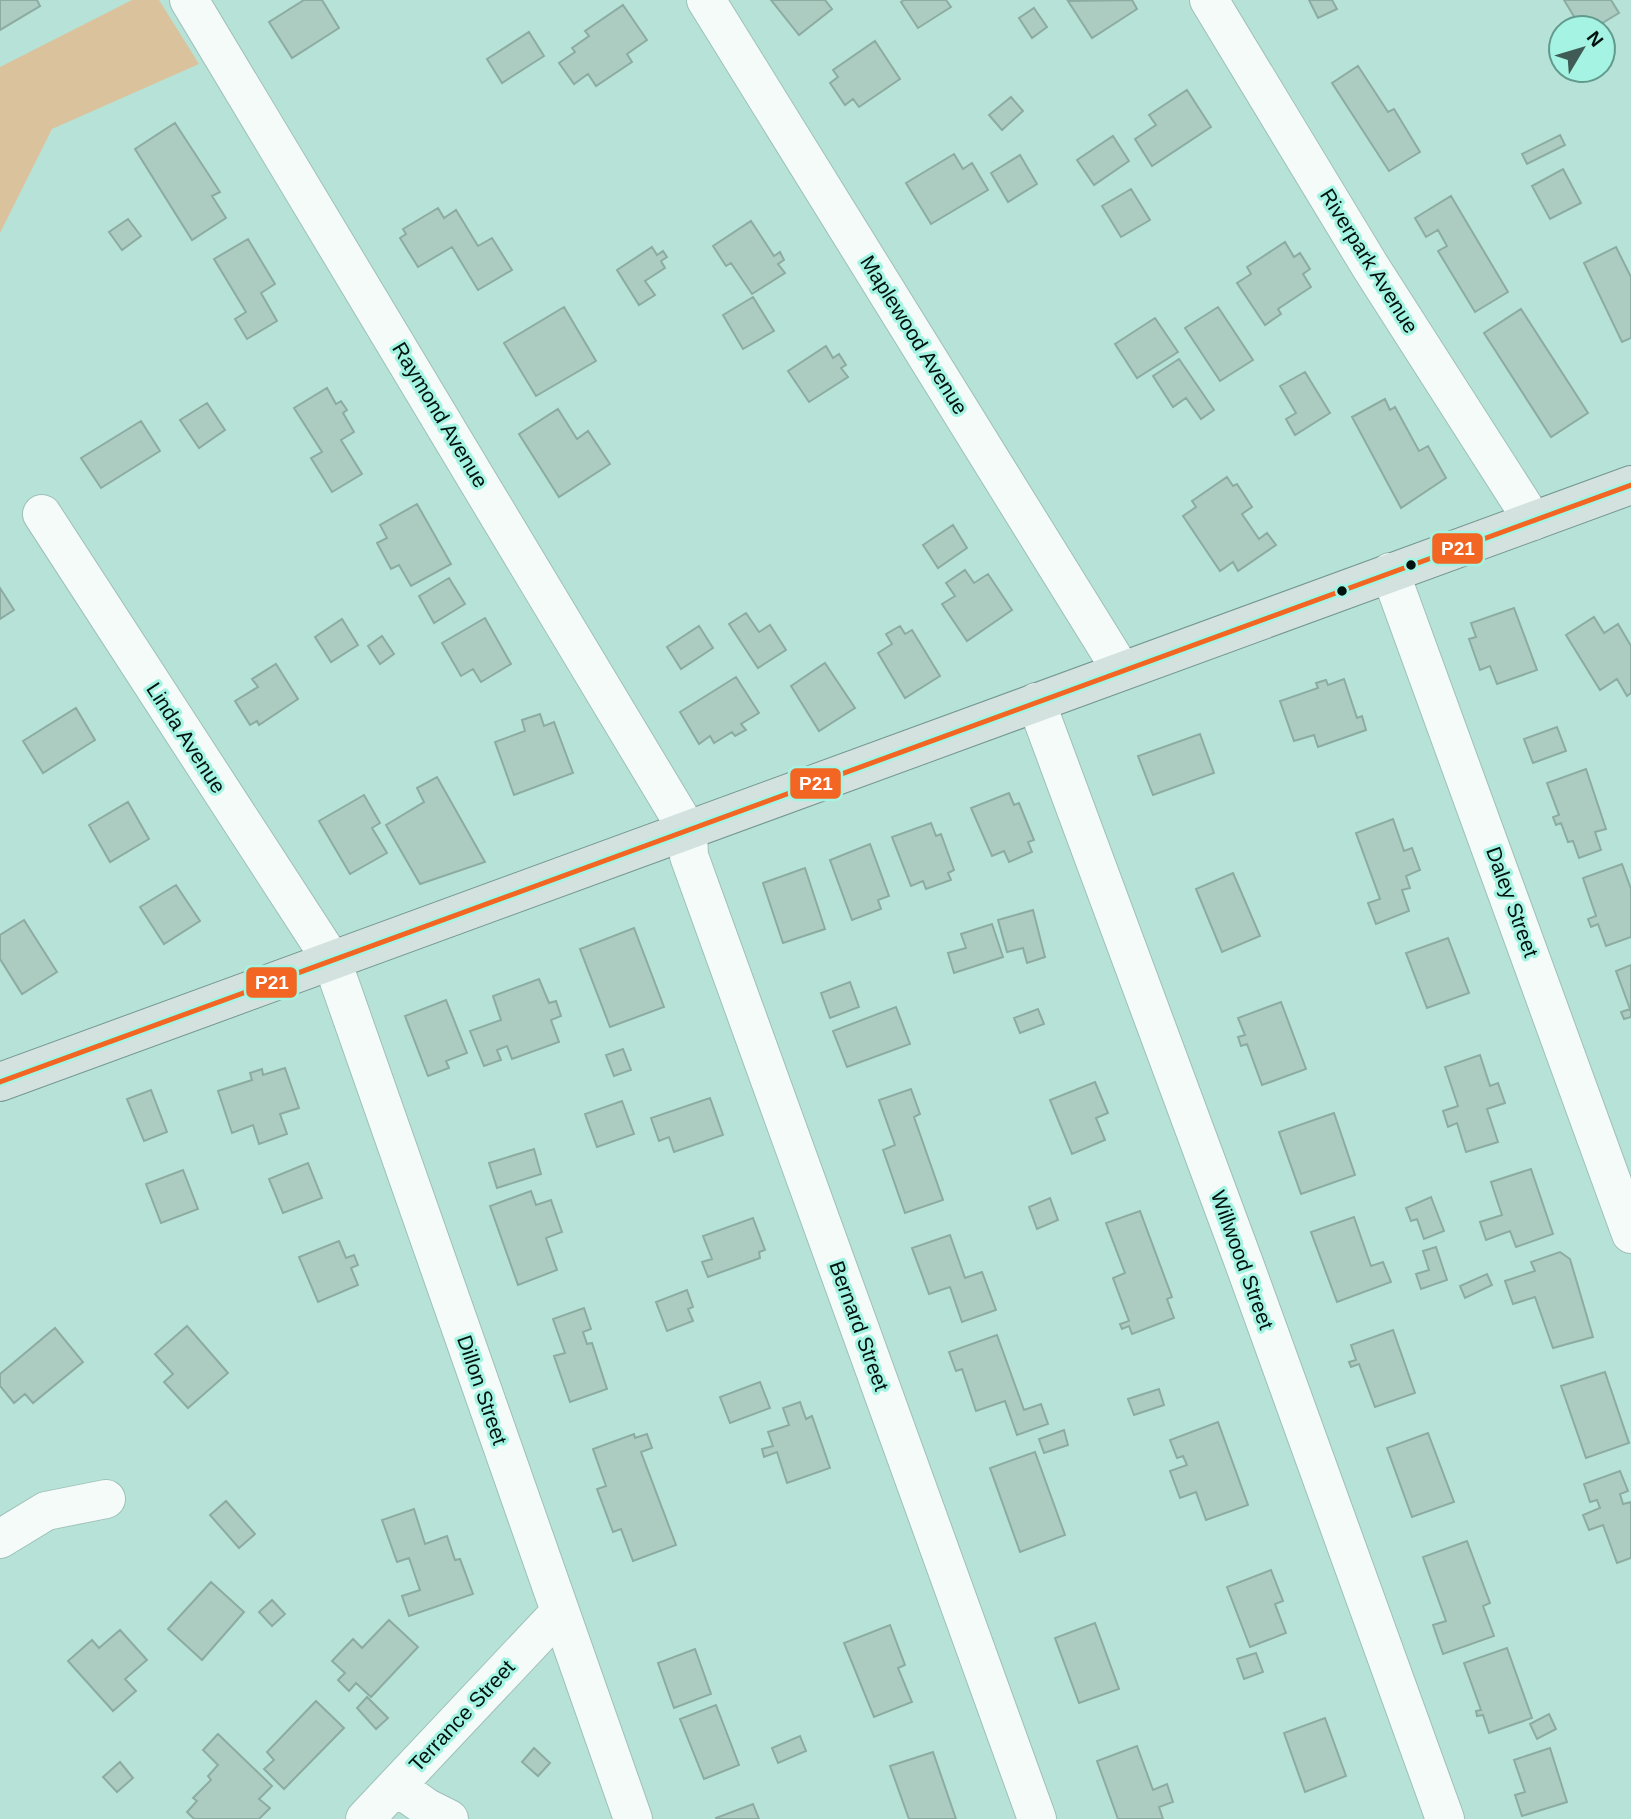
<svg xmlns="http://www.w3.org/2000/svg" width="1631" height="1819" font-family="Arial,sans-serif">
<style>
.green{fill:#dac39c}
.building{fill:#acccc1;stroke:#8daca1;stroke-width:2}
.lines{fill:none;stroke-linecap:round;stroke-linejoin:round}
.minor-casing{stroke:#9ec0b9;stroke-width:40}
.major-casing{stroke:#749790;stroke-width:40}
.minor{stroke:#f4fbf9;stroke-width:38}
.major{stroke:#d3e2df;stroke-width:38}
.bus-1-casing{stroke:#a5f4e3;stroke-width:10}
.bus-1{stroke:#f26522;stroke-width:5}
.bus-dot{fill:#00130e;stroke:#a5f4e3;stroke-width:2.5}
.labels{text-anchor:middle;stroke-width:6;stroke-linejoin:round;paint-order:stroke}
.street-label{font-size:21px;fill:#00130e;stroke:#a5f4e3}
.line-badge{stroke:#a5f4e3;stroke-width:2.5}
.badge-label{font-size:19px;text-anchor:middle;font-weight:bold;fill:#fff}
</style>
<rect width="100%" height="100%" fill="#b7e2d8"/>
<path class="green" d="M132,0H159L199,64L52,129L0,233V67Z"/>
<path class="building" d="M0,0H37L40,6L0,30Z
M304,0H322L339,28L292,58L269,22Z
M771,0H825L832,9L799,35Z
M904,0H946L951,7L918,28L901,2Z
M1132,0L1137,9L1092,38L1068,1Z
M1309,0H1332L1337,9L1318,18Z
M1564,0H1611L1619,13L1594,28H1581Z
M623,5L647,40L627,54L632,62L596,86L588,74L574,84L559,63L575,52L572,48L589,36L585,31Z
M1034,8L1047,27L1032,38L1019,18Z
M529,32L544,56L502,83L487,59Z
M875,41L900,79L859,107L853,99L845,105L830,83L838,77L833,70Z
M1358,66L1388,112L1394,109L1420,152L1389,171L1332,83Z
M1187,90L1211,127L1152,166L1135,139L1156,125L1149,115Z
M1011,97L1023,111L1002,130L989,115Z
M175,123L220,192L212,196L226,218L192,240L135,149Z
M1560,135L1565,145L1527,164L1522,154Z
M1113,136L1129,161L1094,185L1077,160Z
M954,154L963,169L972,163L988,190L931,224L906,183Z
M1020,155L1037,184L1008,202L991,173Z
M1563,169L1581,203L1550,219L1532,186Z
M1131,189L1150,220L1121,237L1102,206Z
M1451,196L1508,292L1475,312L1438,251L1447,246L1438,230L1426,237L1415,218Z
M438,208L444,218L456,210L478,246L492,238L512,270L478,290L452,247L418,267L400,238L406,234L403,229Z
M128,219L141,236L122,250L109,232Z
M751,221L774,256L780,252L784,260L778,264L785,273L752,294L731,263L726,266L713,246Z
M248,239L275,284L261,293L277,321L247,339L235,319L246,312L214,259Z
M1285,242L1294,257L1300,253L1310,269L1303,274L1311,287L1278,309L1281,314L1265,325L1237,283L1251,274L1247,267Z
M652,247L657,255L663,251L667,257L661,261L665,268L645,281L655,295L639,305L617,270Z
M1616,247L1631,277V338L1622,342L1584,263Z
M753,297L774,331L743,349L723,315Z
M564,307L596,361L536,396L504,343Z
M1218,307L1253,360L1220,381L1185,328Z
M1521,309L1588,413L1551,437L1484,333Z
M1155,318L1178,352L1137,378L1115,344Z
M826,346L833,358L839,354L846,365L841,368L848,377L809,402L788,371Z
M1179,359L1214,410L1201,419L1186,398L1173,407L1153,376Z
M1305,372L1330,413L1295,435L1286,419L1296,413L1280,386Z
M327,388L336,404L341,401L347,410L343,413L354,432L341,440L362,474L332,492L311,458L322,452L294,408Z
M1385,399L1390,410L1395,407L1419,451L1428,446L1446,478L1401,508L1352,417Z
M207,403L225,430L199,448L180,420Z
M558,409L577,439L588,431L610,464L559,497L519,434Z
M141,421L160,451L101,488L81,458Z
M1227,477L1233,486L1237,484L1252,507L1242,514L1259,539L1267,533L1276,545L1238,571L1233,562L1220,571L1183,516L1196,507L1192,501Z
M417,504L451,564L411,586L399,565L391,569L377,543L387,538L380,525Z
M953,525L967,548L938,568L923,545Z
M965,570L974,583L988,574L1012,610L967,641L942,604L955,596L946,583Z
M449,578L465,604L434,623L419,596Z
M0,588L14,610L0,619Z
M1514,608L1537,670L1497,684L1490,666L1480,670L1469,639L1476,637L1471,623Z
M746,613L759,632L770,625L786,650L758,668L729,624Z
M1594,617L1604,633L1618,624L1631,646V693L1627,696L1617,679L1600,690L1566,635Z
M485,618L511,664L481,682L473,669L461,676L442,643Z
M342,619L358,645L331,662L315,637Z
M699,626L713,648L681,669L667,647Z
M900,626L905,634L912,630L940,676L905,698L878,653L892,644L886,634Z
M382,636L394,654L380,664L368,646Z
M825,663L855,708L819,731L791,686Z
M276,664L298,699L259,725L257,721L250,725L235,701L258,687L252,679Z
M736,677L759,713L741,724L746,730L735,736L732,732L714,743L710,736L699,744L680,712Z
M1344,679L1357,718L1362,716L1366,730L1318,747L1314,735L1294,741L1280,701L1318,688L1316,683L1326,680L1328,685Z
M76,708L95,740L43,773L23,741Z
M540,714L544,726L554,722L573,773L514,795L495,742L525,731L522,720Z
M1557,727L1566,751L1533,763L1524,739Z
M1200,734L1214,773L1153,795L1138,756Z
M1586,769L1606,829L1595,832L1601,850L1579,858L1573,841L1568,842L1561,823L1556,825L1553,817L1559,815L1547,783Z
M437,777L485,862L420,884L386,825L424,802L417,788Z
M1009,793L1014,805L1019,803L1034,840L1028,842L1032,852L1009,862L1004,851L992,856L971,808Z
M364,795L380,823L372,828L387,853L350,874L319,821Z
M128,802L149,839L110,862L89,825Z
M1393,819L1404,851L1412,848L1420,870L1406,876L1410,888L1402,890L1409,911L1376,924L1368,903L1380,899L1356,833Z
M931,823L936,836L941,834L954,870L948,873L951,880L926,889L923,881L911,886L892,837Z
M870,844L889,896L878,900L881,909L852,920L830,860Z
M1622,864L1631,889V937L1606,946L1598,924L1591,927L1588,919L1596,916L1583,878Z
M805,868L825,929L783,943L763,883Z
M1233,873L1260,936L1222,952L1196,889Z
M176,885L200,921L164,944L140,907Z
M1033,910L1045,957L1027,963L1023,948L1007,952L998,920Z
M24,920L57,972L22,994L0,959V935Z
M992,924L1003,957L954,973L948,953L966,948L961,934Z
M634,928L664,1007L610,1027L580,949Z
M1448,938L1469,993L1427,1008L1406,953Z
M1631,965V1017L1624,1019L1621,1012L1630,1009L1616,971Z
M539,979L549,1003L556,1001L561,1016L551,1020L559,1042L512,1059L507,1046L497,1050L501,1060L484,1066L470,1031L501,1020L493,996Z
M850,982L859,1007L830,1018L821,993Z
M446,1000L467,1053L446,1061L449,1068L428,1076L405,1016Z
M1281,1002L1306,1069L1262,1085L1247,1044L1241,1046L1238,1037L1245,1035L1238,1018Z
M896,1007L910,1044L847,1067L833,1031Z
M1038,1009L1044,1024L1020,1033L1014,1018Z
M623,1049L631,1070L614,1076L606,1055Z
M1480,1055L1490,1086L1498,1083L1505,1103L1487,1109L1498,1142L1466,1152L1457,1123L1448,1127L1443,1111L1458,1106L1445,1067Z
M285,1068L299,1108L280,1114L287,1134L259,1144L253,1125L232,1133L218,1091L252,1080L250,1073L262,1069L263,1075Z
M1095,1082L1108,1113L1096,1118L1105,1140L1072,1154L1050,1100Z
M911,1089L920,1114L914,1117L943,1200L905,1213L883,1150L895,1145L879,1100Z
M151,1090L167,1132L144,1141L127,1099Z
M710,1098L723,1135L674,1152L669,1137L659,1141L651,1118Z
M622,1101L634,1134L597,1147L585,1114Z
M1334,1113L1355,1175L1301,1194L1279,1132Z
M534,1149L541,1174L497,1188L489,1163Z
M308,1163L322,1198L283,1213L269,1179Z
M1531,1169L1553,1234L1516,1247L1510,1231L1486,1240L1480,1222L1502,1215L1491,1182Z
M183,1170L198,1209L161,1223L146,1184Z
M531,1191L536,1205L551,1200L562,1232L546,1238L557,1270L518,1285L490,1206Z
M1431,1197L1444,1231L1424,1239L1417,1219L1411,1221L1406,1208Z
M1050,1198L1058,1220L1037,1229L1029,1207Z
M1140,1211L1172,1297L1167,1299L1174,1318L1132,1334L1129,1326L1122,1329L1120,1324L1129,1321L1113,1278L1125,1273L1106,1223Z
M1354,1217L1371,1266L1383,1262L1391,1282L1337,1302L1311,1232Z
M753,1218L765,1250L759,1252L760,1258L708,1277L702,1262L712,1259L703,1236Z
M950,1235L965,1278L982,1272L996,1310L962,1322L950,1287L929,1294L912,1248Z
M339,1241L346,1258L354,1255L358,1265L351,1268L358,1285L318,1302L299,1257Z
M1436,1247L1447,1280L1421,1289L1416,1274L1429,1270L1423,1251Z
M1560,1252L1570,1259L1593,1337L1553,1348L1535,1297L1513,1304L1505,1281L1535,1271L1531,1262Z
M1487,1274L1492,1285L1465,1298L1460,1286Z
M687,1290L693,1307L688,1309L693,1321L667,1331L656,1302Z
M584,1308L591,1329L583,1332L587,1344L592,1343L607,1389L570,1402L554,1356L565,1353L553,1319Z
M187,1326L228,1373L188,1408L164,1382L173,1374L155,1354Z
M55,1328L83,1362L33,1403L25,1394L14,1403L0,1386V1374Z
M1393,1330L1415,1393L1375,1407L1359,1364L1351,1367L1349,1362L1356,1360L1351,1345Z
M997,1335L1024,1410L1041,1404L1048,1424L1017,1435L1005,1401L976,1411L962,1369L956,1371L949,1352Z
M1605,1372L1629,1443L1586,1458L1561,1386Z
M760,1382L770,1408L730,1423L720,1397Z
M1159,1389L1164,1405L1134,1415L1128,1399Z
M800,1402L806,1419L812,1416L830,1468L787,1483L777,1452L764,1457L762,1449L773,1446L768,1432L789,1425L783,1408Z
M1218,1422L1248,1505L1206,1520L1196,1492L1180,1498L1170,1471L1187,1465L1183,1456L1177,1458L1170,1440Z
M1064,1430L1068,1445L1044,1453L1039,1439Z
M1428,1433L1454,1502L1412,1517L1387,1448Z
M634,1434L635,1438L647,1434L652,1448L641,1452L676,1545L633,1561L621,1529L613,1532L597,1489L606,1486L593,1449Z
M1035,1452L1065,1535L1020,1552L990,1468Z
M1620,1471L1628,1491L1620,1494L1623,1504L1631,1502V1558L1617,1563L1603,1525L1589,1530L1583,1515L1600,1508L1597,1500L1590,1502L1584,1484Z
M226,1501L255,1534L239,1548L210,1515Z
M414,1509L425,1544L447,1536L455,1560L460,1559L473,1594L409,1616L402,1596L420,1590L409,1558L397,1562L382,1520Z
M1467,1541L1490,1603L1483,1606L1494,1636L1443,1654L1433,1625L1446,1621L1423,1557Z
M1271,1570L1283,1601L1275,1604L1286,1633L1250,1647L1227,1587Z
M211,1582L244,1612L202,1660L168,1629Z
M272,1600L285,1614L272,1626L259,1612Z
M389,1620L418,1647L371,1697L356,1683L349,1691L338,1680L345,1673L332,1661L353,1639L362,1648Z
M1095,1623L1119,1689L1079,1703L1055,1638Z
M890,1625L905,1665L898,1668L912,1702L874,1717L844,1643Z
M120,1630L147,1660L125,1679L136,1691L113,1711L68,1661L92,1640L99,1648Z
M1507,1648L1532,1718L1489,1733L1483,1715L1477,1716L1476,1711L1481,1710L1464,1663Z
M695,1649L711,1694L674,1708L658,1663Z
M1256,1653L1263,1672L1244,1679L1237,1659Z
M367,1697L388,1718L376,1729L357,1708Z
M316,1701L344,1728L284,1789L264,1769L274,1760L267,1752Z
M716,1705L739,1765L704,1779L680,1719Z
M1549,1714L1556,1729L1537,1739L1530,1724Z
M1325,1718L1346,1776L1305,1792L1284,1733Z
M218,1734L272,1786L259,1799L270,1808L259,1819H194L187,1812L197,1801L193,1798L211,1780L208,1776L218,1765L203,1750Z
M800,1736L806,1751L778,1763L772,1748Z
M1137,1746L1153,1790L1167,1784L1173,1802L1159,1807L1163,1819H1118L1097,1761Z
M534,1748L550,1763L538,1776L522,1762Z
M1550,1748L1567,1802L1522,1816L1515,1795L1525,1792L1514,1760Z
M933,1752L956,1819H909L890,1766Z
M120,1762L133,1778L117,1792L103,1777Z
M753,1804L759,1819H716V1818Z"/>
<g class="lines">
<g class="minor-casing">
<path id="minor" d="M189,0L688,831L689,856L1037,1819
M706,0L1121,670
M1209,0L1370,266L1533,521
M42,514L332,961L633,1819
M1390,572L1631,1234
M1036,702L1244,1263L1445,1819
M0,1539L46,1511L106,1499
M396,1786L427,1808L449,1819
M365,1819L560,1612"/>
</g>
<g class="major-casing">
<path id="major" d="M0,1082L1631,485"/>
</g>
<use href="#minor" class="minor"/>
<use href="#major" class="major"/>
<g class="bus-1-casing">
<path id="bus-1" d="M0,1082L1631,485"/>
</g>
<use href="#bus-1" class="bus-1"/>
</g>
<g class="bus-dot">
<circle cx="1411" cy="565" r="6"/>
<circle cx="1342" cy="591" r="6"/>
</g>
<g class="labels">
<g class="street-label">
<text transform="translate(1369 261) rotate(58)" y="7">Riverpark Avenue</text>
<text transform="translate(914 335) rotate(58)" y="7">Maplewood Avenue</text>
<text transform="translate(440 415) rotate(59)" y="7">Raymond Avenue</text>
<text transform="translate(186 738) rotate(57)" y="7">Linda Avenue</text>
<text transform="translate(1512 902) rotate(70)" y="7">Daley Street</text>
<text transform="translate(1242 1260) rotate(70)" y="7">Willwood Street</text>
<text transform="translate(859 1326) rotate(70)" y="7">Bernard Street</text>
<text transform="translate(482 1390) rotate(71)" y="7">Dillon Street</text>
<text transform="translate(462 1716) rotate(-47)" y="7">Terrance Street</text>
</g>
</g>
<g class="line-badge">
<rect x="1431" y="532" width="53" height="33" rx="7" fill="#f26522"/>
<rect x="789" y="767" width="53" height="33" rx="7" fill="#f26522"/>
<rect x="245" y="966" width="53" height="33" rx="7" fill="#f26522"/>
</g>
<g class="badge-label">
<text x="1458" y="555">P21</text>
<text x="816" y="790">P21</text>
<text x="272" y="989">P21</text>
</g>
<g transform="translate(1582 49) rotate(52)"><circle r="33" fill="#a5f4e3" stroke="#639a8e" stroke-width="2"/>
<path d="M0-5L12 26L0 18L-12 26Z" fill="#405b55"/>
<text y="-10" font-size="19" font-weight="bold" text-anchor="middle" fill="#00130e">N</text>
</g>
</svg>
